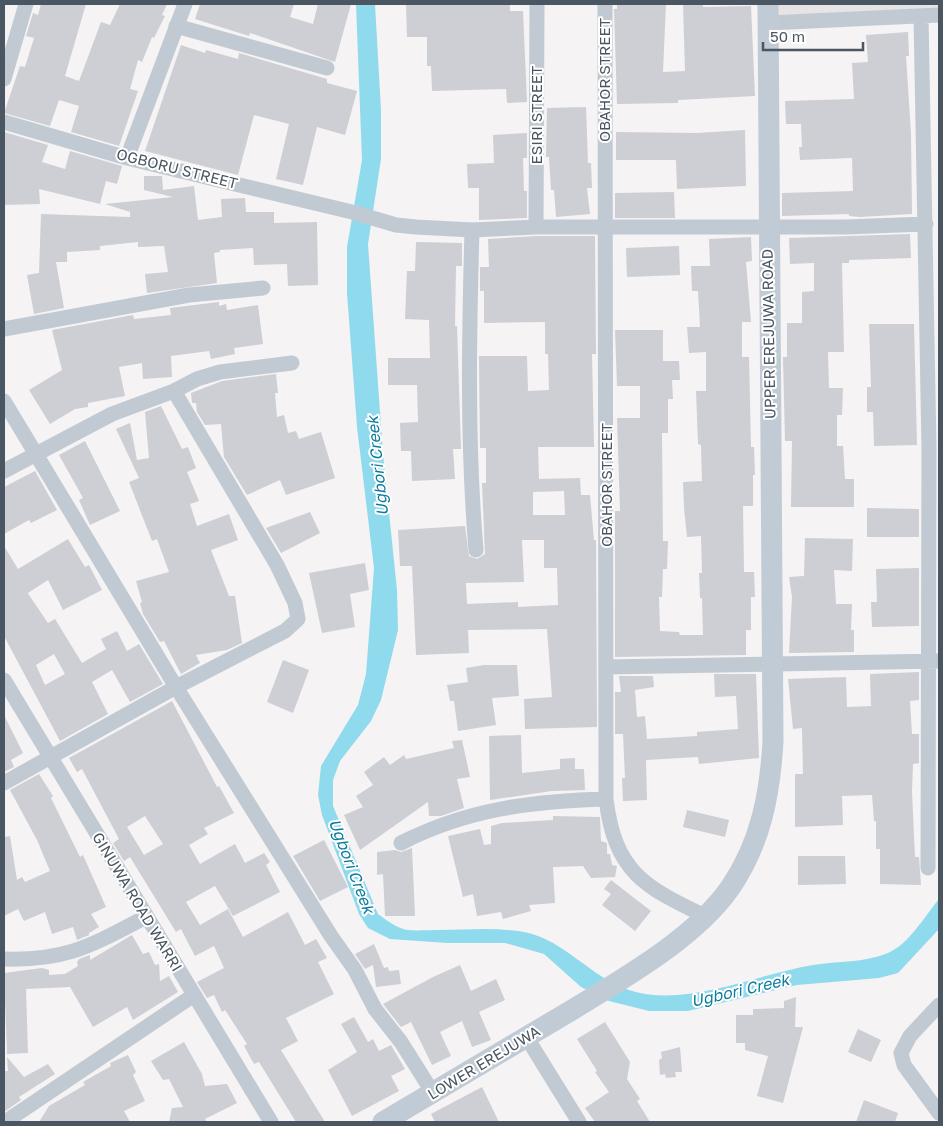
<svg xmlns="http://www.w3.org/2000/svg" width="943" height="1126" font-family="'Golos Text',sans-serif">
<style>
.education{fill:#e6e4e5}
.water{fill:#90daee}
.building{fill:#cdcfd5;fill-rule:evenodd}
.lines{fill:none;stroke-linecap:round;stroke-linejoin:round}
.street{stroke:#c1cad2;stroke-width:15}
.secondary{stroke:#c1cbd6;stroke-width:21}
.labels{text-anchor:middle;stroke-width:4;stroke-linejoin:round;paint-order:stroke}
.street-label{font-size:15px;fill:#4a5661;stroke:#fff}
.water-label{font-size:16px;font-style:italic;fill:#0c7c9b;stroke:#fff}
</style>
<rect width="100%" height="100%" fill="#f5f3f3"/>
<path class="education" d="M771,4H939V10L771,16Z"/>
<path class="water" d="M356,4H375L381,110V159L368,244L383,454L397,590L398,630L381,700L371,721L340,761L333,780V806L378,914C386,920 397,928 407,930C417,931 428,930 438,930C466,930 496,927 524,932C565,940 590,977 629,990C684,1009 757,974 813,965C839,961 863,963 888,953C909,944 925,916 939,899V929L898,973L879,978L797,985L688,1011H649L609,1001L581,987L544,954L505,943H447L390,939L368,928L359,914L322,815L318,795L321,766L358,705L366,674L374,568L357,427L347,293V247L362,160Z"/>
<path class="building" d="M41,4H86L65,76L79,81L101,22L110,25L120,4H167L162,15L165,16L154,38L152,37L142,62L138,60L130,89L138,91L119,146L71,132L79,106L59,100L50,126L4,113L20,66L25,67L34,38L26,36L33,13L38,15Z
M200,4H294L290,17L313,24L318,4H351L335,62L250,33L249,36L195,19Z
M406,4H510V11H523L527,102L507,103L506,89L432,91L431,66H427V37H407Z
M617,4H666L663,72L685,71L683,4H703V7L751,6L755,96L678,100V103L617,104L614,9H617Z
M908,32L909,56H906L911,134L912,214L860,217L849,216V214L782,216V193L853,191L852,158L800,160L799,147H802L801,124H786L785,101L854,99L852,63L868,62L866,35Z
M181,45L205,53L206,50L238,59L239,53L327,79V83L357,91L345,135L317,127L303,185L276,179L289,124L254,115L238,175L145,151Z
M586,107L588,163H591L592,188H587L590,214L556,217L554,190H551L549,157H546L547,108Z
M745,130L746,186L677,189L676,160H616V132L697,133Z
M4,132L48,145L42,162L65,169L70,151L122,166L117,184L106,181L100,204L39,189L40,204L4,205Z
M527,133V158H523L524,191H527V218L479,220V188H468L467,164L494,163L493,135Z
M144,176H162L163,190L194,186L198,220L222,217L221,199L245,198L246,212H274V223L317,222L318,285L288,286L287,264L254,265L253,248L220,250V252L214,253L217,283L147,293L145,274L168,272L164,246L138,247V242L100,246V250L67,252V262H56L64,308L34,314L27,275L39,273L41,214L130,217V212L105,204L173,197L144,190Z
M674,192L675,218H615V193Z
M910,234L911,258L849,260V263H842L844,352H828L829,388H843L842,415H837V446H843L845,479H854V507H791L792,441H785L783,357H787V323H802V292L814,291V263L790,264L789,238Z
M536,236H595L596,354H592L594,447H538L539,479L580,478L581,495H590L594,540H596L597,727L525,729L524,699L552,697L547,629L468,630L469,653L416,655L412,566H400L398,530L465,526L469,556L477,559L485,554L482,483H486V448H480L479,356H527L528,391L549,390L548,354H545V322L484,323V291H480V267H489L488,239ZM564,491L565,515H533V492ZM522,540H544V568H557L558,605L518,607V602L467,604L466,583L524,582Z
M751,237L752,261L746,262L751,322H742V357H749L751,447H754L755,475H753V506H743L744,572H754L755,597H751V630H746V655L615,657V511H620L617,418H640V386H617L615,330H663V361H679L680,380H672L673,399H668V433H662L663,541H668L667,569H663L662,597H659L660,631L679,632L680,635H703L702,598H700L699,573H702L701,536L687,537L684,508L683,482L702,481L701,445L698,444L696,391H706V352L689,353L687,327H700L698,291H692L691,266H710L709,239Z
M416,242L462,243V266H456L455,326H457L461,449H453L455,479L412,481L411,451H401L400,423L418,422L417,385H388V358H430L429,320L405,319L407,271H415Z
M679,246L680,275L627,277L626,248Z
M219,302V306L226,304L227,310L258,305L263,344L234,348L235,354L211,359L209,351L171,356L172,377L143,379L142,363L119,367L125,396L88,403V407L75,409L50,424L29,390L62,370L52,330L133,315L134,319L171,315L170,308Z
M869,324H914L917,445L874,446L873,412H867V387H871Z
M276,374L278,393H275L277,417L284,415L288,433L296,431L299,439L321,432L335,478L286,495L280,480L247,495L224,457L221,424L205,425L197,412L196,403H192L191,393L222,381Z
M161,406L182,449L188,447L196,468L187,472L199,501L190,504L197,526L229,514L238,540L211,550L229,596H235L242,643L227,650L196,655L200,663L181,674L164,641L160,642L143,614L140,603L142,602L136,581L169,572L157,539L152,541L129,482L139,478L116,429L130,423L137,460L149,458L145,412Z
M85,441L120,511L90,525L79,500L83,498L59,455Z
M35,471L57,510L31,523L29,520L4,534V487Z
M867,508L919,509V537H867Z
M310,512L320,533L281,553L266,528Z
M805,538L853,539L852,571L834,570L836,604H852L851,630H854V652L789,653L792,597L789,577L804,576Z
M68,539L85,567L89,565L102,590L63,610L48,580L28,593L29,595L48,623L55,619L82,663L106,649L101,639L117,631L127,651L139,644L163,684L130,702L112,670L92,682L108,714L60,741L4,636V546L18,569ZM54,654L65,674L45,685L36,665Z
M365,563L369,590L350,594L355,627L322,633L309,573Z
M919,568V626L872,627L871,602H877L876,569Z
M283,660L309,670L293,713L267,702Z
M484,665H517L519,696L492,698L496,725L458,731L454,701H450L447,685L468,682L466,668Z
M919,672V700L910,701L912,734H919V763L913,764L912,792L915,857H919L921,885L880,884V849H876V821H874L872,795L842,796L843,825L795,827V774H803L802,728L793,729L788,679L846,677L847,707L871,706L870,674Z
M714,674H756L759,758L699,764L698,757L646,760L647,800L623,801L622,778H625L623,734H615V692H621L619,676H653L654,687L635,690L637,717L645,716L647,739L697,736V732L738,729L736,696L715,697Z
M172,701L217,787L219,786L234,813L204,828L208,834L189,845L200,864L235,844L245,863L264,853L270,862L266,865L280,892L233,916L215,886L186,902L200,925L228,909L243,937L288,912L305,945L316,939L327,958L318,962L334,994L286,1018L298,1041L281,1050L325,1122H296L259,1062L254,1064L244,1046L247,1044L225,1010L222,1012L214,995L207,998L197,982L224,968L214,946L195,956L181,929L176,932L130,857L124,861L113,843L119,839L82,769L77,772L69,758ZM145,816L163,844L144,855L127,827Z
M4,715L23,753L11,760L14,767L4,772Z
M521,735L522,773L560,769V759L575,758V769H584L585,790L552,791L490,800L489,736Z
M462,740L470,777L457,779L464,808L441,816H429L428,802L360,850L344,815L363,807L356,796L373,785L364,772L384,757L390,765L404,755L406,759L454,748L452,741Z
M39,774L53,796L51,798L80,857L83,855L106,907L91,914L99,927L89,933V935L77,940L73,927L52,934L45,912L24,921L18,909L4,916V837L10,836L17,880L22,877L25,882L50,871L37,840L10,790Z
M687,810L729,820L725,837L683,827Z
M553,816L600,817L601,841L607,843V854H610L612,865L617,866L615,877L591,878L583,866L553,867L555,903L529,905L531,911L503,919L501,912L477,916L473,894L463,897L448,836L480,829L484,845L491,844V826L502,823L553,820Z
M324,840L348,887L320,901L293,856Z
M412,848L415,916H385L383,874L377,875V852L395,850L401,852Z
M798,856H845L846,884L798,885Z
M611,880L651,911L635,931L602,905L611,894L604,889Z
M132,935L143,954L149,952L155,965L159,964L160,981L169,976L178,992L133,1020L127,1007L93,1027L70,987L26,989L28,1053L7,1054L4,973L42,968L49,970V975L65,974L78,966L77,962L79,959L90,955V960Z
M374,944L384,968L388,967L389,971L399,970L401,984L376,987L373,965L365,969L355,954Z
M460,965L471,991L496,979L505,1000L479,1012L491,1040L472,1047L462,1021L440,1032L451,1056L432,1065L411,1022L401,1027L383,1004L433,977Z
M796,997L795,1027H803L783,1103L757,1096L768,1056L745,1050V1043H736V1015H753V1009L784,1008V1001Z
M354,1017L368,1042L373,1039L379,1051L391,1045L405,1069L391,1076L399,1091L352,1116L328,1070L357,1052L341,1024Z
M605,1022L630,1062L627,1079L640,1099L637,1101L650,1122H595L585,1108L609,1092L595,1072L597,1071L577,1039Z
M858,1029L881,1040L871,1062L848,1052Z
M184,1042L202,1074L205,1086L227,1084L237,1103L205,1119L207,1122H169L172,1108L183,1107L169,1079L163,1080L151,1061Z
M680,1047L682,1072H675L676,1077L666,1078L665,1074L660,1075L659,1060L662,1058L661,1052Z
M128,1055L136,1072L133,1075L145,1101L124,1111L130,1122H39L49,1106L85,1085L83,1082L111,1066L110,1063Z
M7,1057L24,1077L48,1064L55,1074L19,1097L21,1100L4,1112V1071H8Z
M482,1087L499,1122H435L431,1114Z
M864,1100L898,1113L895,1122H856Z"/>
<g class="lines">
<path class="street" d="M605,4L606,799C615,873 645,887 707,917
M921,16L929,448L928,868
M768,23L939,15
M176,26L327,68
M4,79L26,4
M4,122L127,158L352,212L396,225L416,227L472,230L536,227H846L926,224
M127,158L185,4
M536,227L537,4
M472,230C469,337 467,443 476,550
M4,329L189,295L263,288
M4,401L176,687L331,936L355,970L375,1009L401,1042L433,1093
M4,471L112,414L174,391L197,379L220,372L292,363
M607,667L939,661
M4,680L271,1122
M4,783L176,687L285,631L298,619L295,603L277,565L174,391
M401,843C467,809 533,801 606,799
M4,959C67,961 92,945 146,917
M939,1005L910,1036L901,1053L904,1065L939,1113
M527,1038L579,1122
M5,1122L194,995"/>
<path class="secondary" d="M383,1122C446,1085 509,1048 572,1010C624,978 695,938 730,888C761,843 770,794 773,741L768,4"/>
</g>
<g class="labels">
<g class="street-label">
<text transform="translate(605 80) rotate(-90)" y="5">OBAHOR STREET</text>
<text transform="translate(537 115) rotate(-90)" y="5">ESIRI STREET</text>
<text transform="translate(177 169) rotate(14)" y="5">OGBORU STREET</text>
<text transform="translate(769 334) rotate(-91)" y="5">UPPER EREJUWA ROAD</text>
<text transform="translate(607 485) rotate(-90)" y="5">OBAHOR STREET</text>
<text transform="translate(137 902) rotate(59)" y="5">GINUWA ROAD WARRI</text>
<text transform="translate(484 1063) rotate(-31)" y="5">LOWER EREJUWA</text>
</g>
<g class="water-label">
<text transform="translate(377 466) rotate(-96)" y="6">Ugbori Creek</text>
<text transform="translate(352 866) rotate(69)" y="6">Ugbori Creek</text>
<text transform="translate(740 990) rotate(-13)" y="6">Ugbori Creek</text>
</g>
</g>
<rect width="943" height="1126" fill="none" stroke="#4a5661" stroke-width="10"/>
<path d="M763 42v8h100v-8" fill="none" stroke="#4a5661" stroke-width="2.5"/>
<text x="770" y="42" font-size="15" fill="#4a5661" stroke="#ffffff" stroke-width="4" paint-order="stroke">50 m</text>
</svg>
